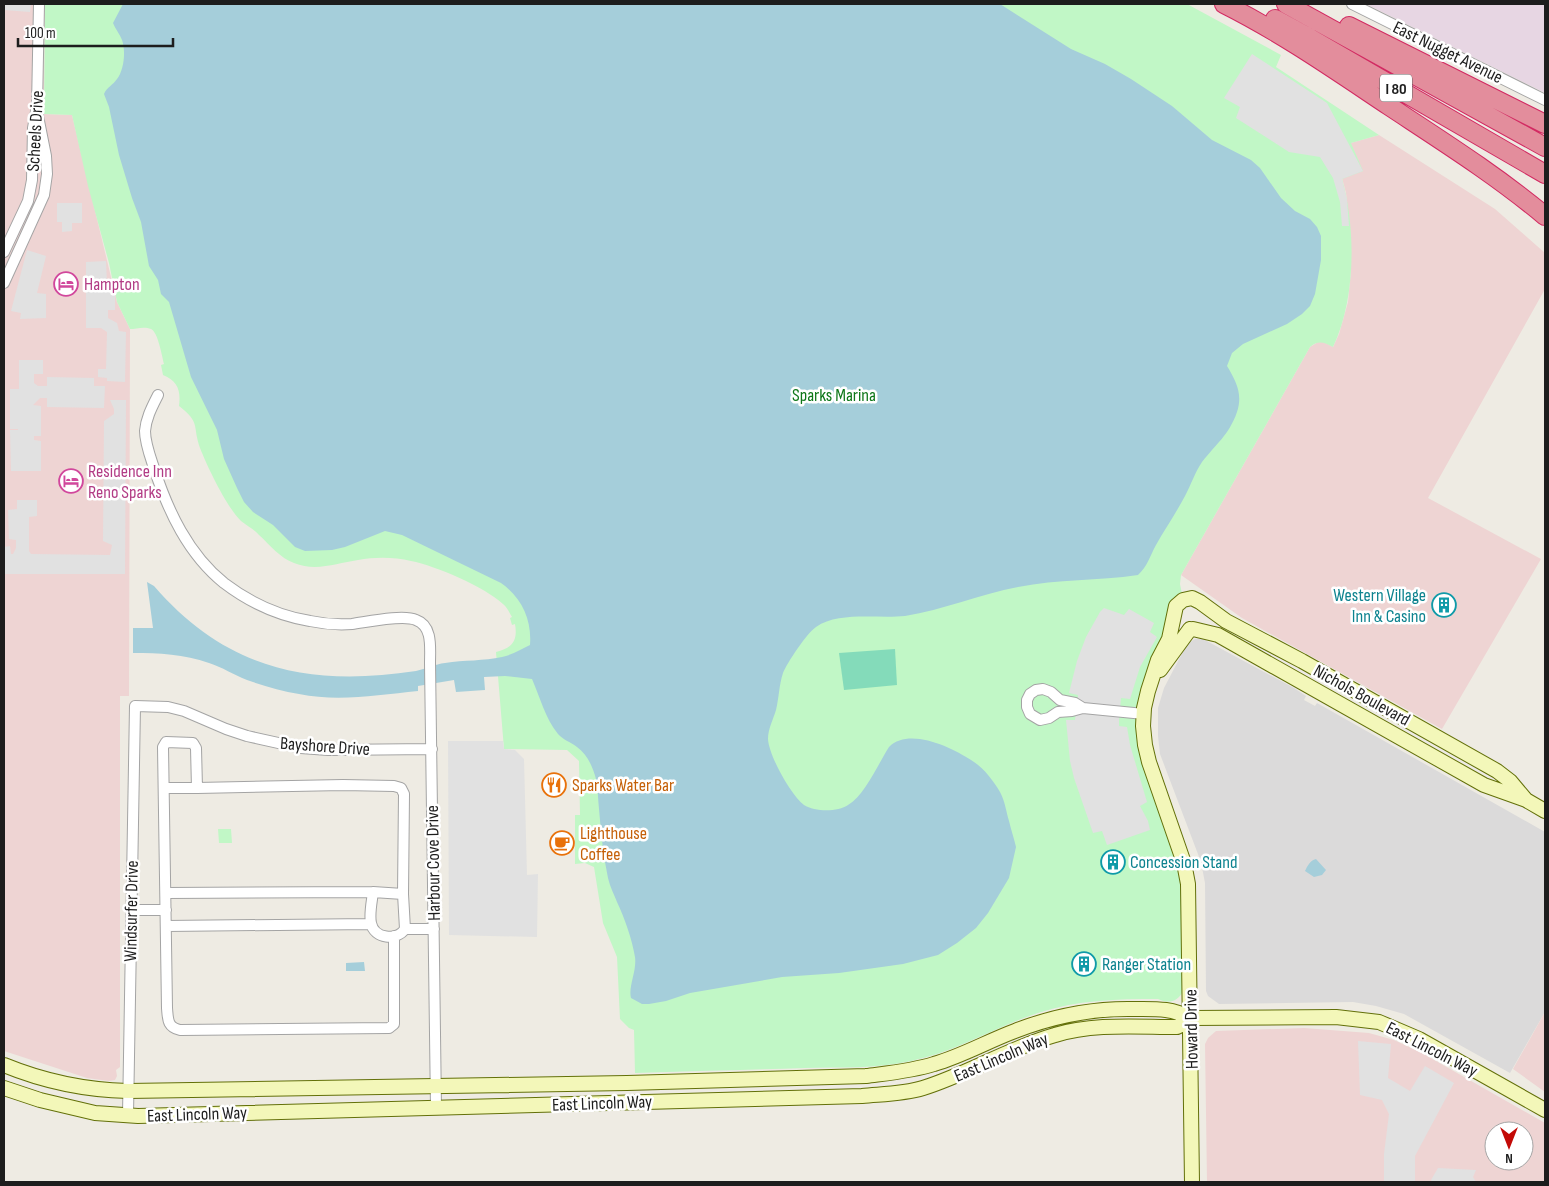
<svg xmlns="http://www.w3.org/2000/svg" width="1549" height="1186" font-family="'Sofia Sans Condensed',sans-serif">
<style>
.residential{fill:#dbdada}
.commercial{fill:#eed4d3;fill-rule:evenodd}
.industrial{fill:#e7d6e3}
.park{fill:#c1f7c6}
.pitch{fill:#84dbba}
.parking{fill:#e1e1e1}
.water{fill:#a5ceda}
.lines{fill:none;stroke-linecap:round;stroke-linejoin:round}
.street-casing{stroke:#a4a4a4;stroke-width:12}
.secondary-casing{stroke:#637009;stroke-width:16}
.highway-casing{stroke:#d22a62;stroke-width:20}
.street{stroke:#fff;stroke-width:10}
.secondary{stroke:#f3f7b9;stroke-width:14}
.highway{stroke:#e38d9c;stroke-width:18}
.labels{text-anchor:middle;stroke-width:5;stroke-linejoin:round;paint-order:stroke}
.shield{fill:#fff;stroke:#616161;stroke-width:1}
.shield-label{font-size:16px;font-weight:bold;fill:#1d1d1d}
.street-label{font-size:18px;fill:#1d1d1d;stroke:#fff}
.hotel-label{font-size:18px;fill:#b23c85;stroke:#fff;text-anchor:start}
.park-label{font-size:18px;fill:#0f7719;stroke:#fff}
.culture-label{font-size:18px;fill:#0d838f;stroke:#fff;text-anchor:start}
.food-label{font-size:18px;fill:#c56008;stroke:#fff;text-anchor:start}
</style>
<rect width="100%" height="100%" fill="#eeebe3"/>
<path class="residential" d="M1195,639H1203L1294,688L1306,696L1304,700L1315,706L1317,703L1545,832V1012L1510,1073L1404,1014L1376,1006L1353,1002L1219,1004L1208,996L1206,991L1205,883L1201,862L1160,754L1158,736V708L1164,688L1187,644Z"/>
<path class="commercial" d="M4,4H45L44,114L72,115L117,302L130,329L129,696H120V1067L116,1070L117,1076L115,1080L109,1081L87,1078L4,1051Z
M1379,135L1495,209L1545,253V289L1428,498L1541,559L1442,729L1242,618L1181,575L1310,347L1318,342H1324L1333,347L1339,334L1348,302L1351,270L1349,220L1346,193L1342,178L1351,143Z
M1545,1012V1092L1513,1069Z
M1304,1028L1369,1033L1394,1040L1422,1053L1545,1123V1182H1207L1205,1044L1208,1038L1216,1031ZM1494,1131H1524V1161H1494Z"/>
<path class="industrial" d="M1366,4H1545V93Z"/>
<path class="park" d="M45,4H1187L1281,55L1276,67L1379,135L1351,143L1363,171L1342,179C1356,229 1356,299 1333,347C1324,342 1318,340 1310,347L1181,575L1180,584L1182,594L1136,726L1137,741L1143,764L1178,867L1181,884L1183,991C1178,1002 1168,1004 1158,999C1117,999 1077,1000 1038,1013C995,1027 956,1052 911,1061C876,1069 840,1067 805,1068C749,1070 692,1071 635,1073L634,1030L629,1028L620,1019L617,957L603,923L594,867L585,863L575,864V815H580L579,761L567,750L504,749L496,652C512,648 518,641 515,624L512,625L510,618L512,617C509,612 507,607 503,604C485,587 436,566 411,561C394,557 375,557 358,560C337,563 316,572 294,563C280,558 270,545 259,535C254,529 247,526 241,521C226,506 208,468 200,448C192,425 201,423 179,406C181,391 178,381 163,375L161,365L164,364C162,356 158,332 151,329C144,326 136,329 130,329L117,302L109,263L88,186L72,115L44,114Z
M218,829H231L232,843H219Z"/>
<path class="pitch" d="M895,649L897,685L844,690L839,653Z"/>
<path class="parking" d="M4,4H31L30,12L4,10Z
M1252,54L1327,103L1363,171L1342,179L1347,200L1349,226H1342L1340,202L1333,178L1320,157L1289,152L1236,118L1240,107L1224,98Z
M57,203H82V223H72V231L62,232V222H57Z
M27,250L46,256L37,293L46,294V318L20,319L21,313L11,311Z
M106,261L107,284H115V310H108V318L117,323L119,331L126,332L125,382L107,381V378L98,377V369H106L107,332L101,328H86V262Z
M19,360H43V374H34V383L38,386H47V377L94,378V386H105L104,408L47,407V398H40L33,405L41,406V436H34V440L41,441V471H11L10,430H18V429H10V389H19Z
M110,400H126L125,574H4V547L10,546L11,554H13L16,548V540L9,539L8,510L17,509V500H37V516L29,517V551L31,554L110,555L112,545L103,541L104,421L114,414V409Z
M1104,608L1124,615L1129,609L1154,623L1150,632L1157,637L1140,667L1130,699L1121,698L1119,720V726L1127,727L1130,745L1147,802L1140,806L1148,821L1150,830L1107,845L1102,831L1093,833L1074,778L1070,761L1066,720H1075L1078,695L1069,693L1077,661L1086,637L1100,612Z
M448,741H503L504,749L515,750L524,759L527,875L538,874L537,937L449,935Z
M1358,1041L1391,1044L1388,1078L1410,1091L1425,1066L1454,1083L1415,1156V1182H1384V1154L1389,1114L1382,1100L1360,1095Z
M1438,1168L1476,1170L1473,1177L1476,1182H1432L1431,1180Z"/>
<path class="water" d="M123,4H1000L1071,49L1105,64L1131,79L1172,106L1212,140L1251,160L1260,168L1281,198L1295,211L1310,219L1317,227L1321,236V260L1315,294L1310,306L1302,314L1287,324L1243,344L1232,353L1227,366C1236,381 1243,394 1237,412C1229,435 1216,444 1202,462C1195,472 1191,485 1185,496C1176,513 1165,529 1156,545C1150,556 1147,567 1138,575C1098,581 1058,579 1018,587C980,594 943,610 905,616C878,619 839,611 816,627C807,633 787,663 783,673C779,685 779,698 776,710C773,720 768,729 768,739C769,756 791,795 804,805C815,812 838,812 848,805C865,795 878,764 889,747C909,727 951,747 971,760C983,767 993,780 1000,792C1005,801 1006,811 1009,821C1011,830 1014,838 1016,847L1009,878L988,913L976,928L957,943L938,955L903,964L839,973L782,977L690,993L666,1001L649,1004H642L631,998C628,987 637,971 635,957C632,939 625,919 617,902C614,894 610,887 608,878C603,855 601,832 599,809C598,800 598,789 596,779C593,767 587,754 577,747C571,742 563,740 558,734C545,718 540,697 532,679L505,676L484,677L485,690L456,692L454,680L418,686V691C378,695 338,702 299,694C282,691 264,686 247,680C234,675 222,667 209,663C184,654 159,653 133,653V628H153L147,582L154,586C227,670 309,687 416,671C426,669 435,664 445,663C464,660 484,661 502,657C512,655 522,649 530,645C532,620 522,598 501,583L402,535L385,531L345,547L332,550L305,551L295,547L273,525L253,512L244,502L237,488L224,459L217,430L191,377L169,302L161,294L158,280L149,266L141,222L132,198L119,155L109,107L104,94C107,87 113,85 117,79C124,70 126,51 122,40C120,34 115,29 113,23Z
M1316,859L1326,870L1322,875L1314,877L1305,871C1307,867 1310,860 1316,859Z
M364,962L365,971H346V963Z"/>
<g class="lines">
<g class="street-casing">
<path id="street" d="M1352,4L1545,100
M4,252L28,201L32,180L33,128L37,106L39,4
M4,283L44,195L47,174L46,156L38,116
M158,395C152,407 146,418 145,431C145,443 150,456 154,468C168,511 188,554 224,583C249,602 279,616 310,621C324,624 338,625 352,624C367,622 403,614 416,620C433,626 430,648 430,663L436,1108
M1083,708L1075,703L1060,700L1051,692L1043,689L1036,690L1030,694L1027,700V707L1030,714L1040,720L1049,718L1058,712L1072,711L1083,708L1144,714
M164,788H197
M166,893L373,892
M131,910H166
M166,926L371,924
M405,929C397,941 374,939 371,923C369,914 372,901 373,892L403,894L405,929H434
M394,936V1024L389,1028L180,1030C167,1027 168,1019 167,1008L163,747L166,742L193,743L196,748L197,788L343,785L394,786L401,788L404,794L403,894
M128,1115L135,706L168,707L184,711L226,729L247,736L301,748L328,750L432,749"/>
</g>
<g class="secondary-casing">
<path id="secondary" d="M1193,629L1218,635L1484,785L1526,800L1545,811
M1160,670L1190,629
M4,1065C43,1081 86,1090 128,1091L627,1083L866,1076C889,1073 912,1071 934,1064C962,1056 988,1041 1015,1031C1053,1016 1094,1008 1135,1009C1157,1009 1171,1008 1191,1018L1336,1017L1379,1022L1419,1039L1545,1110
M4,1088L40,1100L95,1113L138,1116L862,1096C882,1094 903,1094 923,1088C968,1074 1009,1048 1055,1035C1093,1023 1137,1027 1177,1027L1183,1024L1191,1018
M1192,1182L1188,884L1184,863L1149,762L1145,745L1143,726L1144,708L1148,691L1158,660L1169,639L1176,606L1183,600L1192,598L1200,602L1226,621L1302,661L1497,771L1510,781L1526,800"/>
</g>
<g class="highway-casing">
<path id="highway" d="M1224,4C1282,33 1335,70 1389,106C1442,141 1496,175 1545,216
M1286,4L1545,147
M1275,19L1310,38L1545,174
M1349,26L1545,124"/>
</g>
<use href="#street" class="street"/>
<use href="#secondary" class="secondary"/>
<use href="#highway" class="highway"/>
</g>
<defs>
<g id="hotel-ring" transform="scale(1.25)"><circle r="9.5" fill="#fff" stroke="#d1479c" stroke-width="1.5"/><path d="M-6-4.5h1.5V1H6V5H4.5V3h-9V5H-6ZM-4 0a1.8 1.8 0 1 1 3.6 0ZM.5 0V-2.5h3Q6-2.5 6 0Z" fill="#d1479c"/></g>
<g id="building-ring" transform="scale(1.25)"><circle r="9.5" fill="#fff" stroke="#0f9aa8" stroke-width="1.5"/><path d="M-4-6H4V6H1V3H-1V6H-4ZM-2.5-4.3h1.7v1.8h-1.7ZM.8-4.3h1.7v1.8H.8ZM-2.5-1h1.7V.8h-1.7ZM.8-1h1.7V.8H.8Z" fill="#0f9aa8"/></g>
<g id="restaurant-ring" transform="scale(1.25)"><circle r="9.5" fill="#fff" stroke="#e8710a" stroke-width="1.5"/><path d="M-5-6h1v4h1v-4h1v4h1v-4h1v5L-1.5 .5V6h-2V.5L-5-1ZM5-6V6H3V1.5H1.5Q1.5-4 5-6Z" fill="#e8710a"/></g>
<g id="cafe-ring" transform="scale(1.25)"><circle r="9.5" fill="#fff" stroke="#e8710a" stroke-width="1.5"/><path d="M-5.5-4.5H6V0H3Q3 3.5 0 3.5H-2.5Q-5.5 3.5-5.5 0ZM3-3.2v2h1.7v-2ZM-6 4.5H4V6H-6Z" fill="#e8710a"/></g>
</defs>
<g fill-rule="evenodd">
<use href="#hotel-ring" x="66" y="284"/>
<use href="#hotel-ring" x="71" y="481"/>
<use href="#building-ring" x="1444" y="605"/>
<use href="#restaurant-ring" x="554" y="785"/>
<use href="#cafe-ring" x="562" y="843"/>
<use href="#building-ring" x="1113" y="862"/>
<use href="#building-ring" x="1084" y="964"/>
</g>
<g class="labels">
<rect class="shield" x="1380" y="74.5" width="32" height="27" rx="4"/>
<g class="shield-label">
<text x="1396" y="94">I 80</text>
</g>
<g class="street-label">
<text transform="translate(1448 52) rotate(26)" y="6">East Nugget Avenue</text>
<text transform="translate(35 131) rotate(-87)" y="6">Scheels Drive</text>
<text transform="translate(1362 695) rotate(29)" y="6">Nichols Boulevard</text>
<text transform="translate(325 746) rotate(4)" y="6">Bayshore Drive</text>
<text transform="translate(433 863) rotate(-91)" y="6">Harbour Cove Drive</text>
<text transform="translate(131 911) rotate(-89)" y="6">Windsurfer Drive</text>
<text transform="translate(1191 1029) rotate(-91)" y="6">Howard Drive</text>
<text transform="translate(1432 1049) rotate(27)" y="6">East Lincoln Way</text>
<text transform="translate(1001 1057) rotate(-23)" y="6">East Lincoln Way</text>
<text transform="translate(602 1103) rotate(-2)" y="6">East Lincoln Way</text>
<text transform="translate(197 1114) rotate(-2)" y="6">East Lincoln Way</text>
</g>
<g class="hotel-label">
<text x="84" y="290">Hampton</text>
<text x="88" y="477">Residence Inn<tspan x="88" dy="21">Reno Sparks</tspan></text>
</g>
<g class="park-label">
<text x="834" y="401">Sparks Marina</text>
</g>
<g class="culture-label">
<text x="1426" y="601" text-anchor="end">Western Village<tspan x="1426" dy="21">Inn &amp; Casino</tspan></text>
<text x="1130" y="868">Concession Stand</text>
<text x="1102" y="970">Ranger Station</text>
</g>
<g class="food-label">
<text x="572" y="791">Sparks Water Bar</text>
<text x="580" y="839">Lighthouse<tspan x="580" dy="21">Coffee</tspan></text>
</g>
</g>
<rect width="1549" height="1186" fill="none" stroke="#1d1d1d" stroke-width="10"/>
<g transform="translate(1509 1146) rotate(180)"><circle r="24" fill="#ffffff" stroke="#a5a5a5"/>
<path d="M0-4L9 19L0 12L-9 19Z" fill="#c30a07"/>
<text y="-8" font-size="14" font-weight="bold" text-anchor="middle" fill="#1d1d1d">N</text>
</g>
<path d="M18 38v8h155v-8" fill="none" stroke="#1d1d1d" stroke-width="2.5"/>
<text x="25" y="38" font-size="15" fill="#1d1d1d" stroke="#ffffff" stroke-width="4" paint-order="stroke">100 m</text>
</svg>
